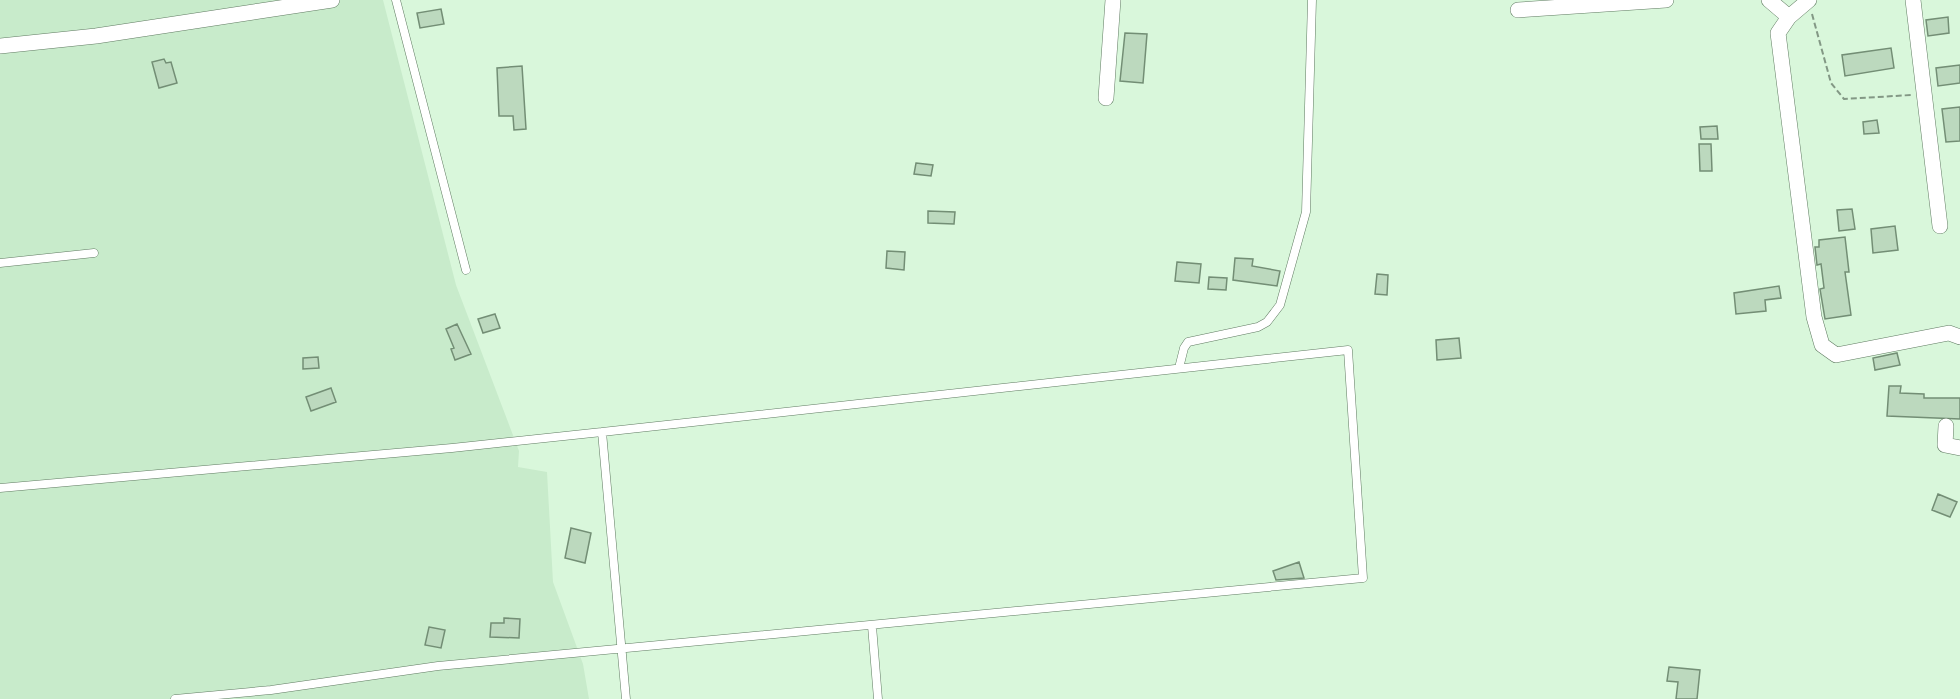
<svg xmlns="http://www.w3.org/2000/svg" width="1960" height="699" font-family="Montserrat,sans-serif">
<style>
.built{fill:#c8ebcb}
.building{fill:#bcd9be;stroke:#738e75;stroke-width:1.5}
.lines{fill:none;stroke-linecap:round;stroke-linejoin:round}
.lane-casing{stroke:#607b62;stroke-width:9}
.street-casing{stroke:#607b62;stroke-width:16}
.path{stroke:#839885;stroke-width:2;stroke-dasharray:6 3;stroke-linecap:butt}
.lane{stroke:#fff;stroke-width:8}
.street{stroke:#fff;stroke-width:15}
</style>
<rect width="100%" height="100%" fill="#d9f7db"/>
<path class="built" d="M0,0H383L456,285L519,451L518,467L547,472L553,582L583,664L589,699H0Z"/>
<path class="building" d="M441,9L444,24L420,28L417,13Z
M1948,17L1949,33L1928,36L1926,20Z
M1125,33L1147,34L1143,83L1120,81Z
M1891,48L1894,68L1845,76L1842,55Z
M164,59L166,63L171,62L177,83L159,88L152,62Z
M1960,65V83L1938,86L1936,68Z
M522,66L526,129L514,130L513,116H499L497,68Z
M1960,107V141L1946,142L1942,109Z
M1877,120L1879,133L1864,134L1863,122Z
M1717,126L1718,139H1701L1700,127Z
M1699,144H1711L1712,171H1700Z
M916,163L933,165L931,176L914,174Z
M1852,209L1855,229L1839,231L1837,210Z
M928,211L955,212L954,224L928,223Z
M1895,226L1898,250L1873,253L1871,229Z
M1845,237L1849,272H1845L1851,315L1825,319L1820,289L1824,288L1821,264L1817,265L1815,247H1819V240Z
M887,251L905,252L904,270L886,268Z
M1235,258L1253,259L1252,266L1280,271L1277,286L1233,280Z
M1177,262L1201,264L1199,283L1175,281Z
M1377,274L1388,275L1387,295L1375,294Z
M1209,277L1227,278L1226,290L1208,289Z
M1779,286L1781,298L1765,300L1766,311L1736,314L1734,293Z
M495,314L500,328L483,333L478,319Z
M457,324L471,354L455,360L451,349L454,348L446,329Z
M1459,338L1461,358L1437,360L1436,340Z
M1897,353L1900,365L1875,370L1873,358Z
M318,357L319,368L303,369V358Z
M1889,386H1901L1900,393L1924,394V398H1960V419L1887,416Z
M331,388L336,402L311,411L306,397Z
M1938,494L1957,502L1950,517L1932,510Z
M571,528L591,533L585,563L565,558Z
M1299,562L1304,578L1276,580L1273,571Z
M504,618L520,619L519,638L490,637L491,623H504Z
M429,627L445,630L441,648L425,645Z
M1669,667L1700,670L1697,699H1676L1678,682L1667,681Z"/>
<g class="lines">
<g class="lane-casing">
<path id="lane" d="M396,0L466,270
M0,263L94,253
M1179,368L1184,348L1188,342L1258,327L1267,322L1280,305L1306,212L1312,0
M0,488L452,448L602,432L626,699
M872,626L878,699
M175,699L271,690L438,666L1363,578L1348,350L602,432"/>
</g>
<g class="street-casing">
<path id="street" d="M1769,0L1789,17
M1809,0L1789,17L1778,33L1814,317L1822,345L1836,355L1949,333L1960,337
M1913,0L1940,226
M1518,10L1666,0
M0,46L96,36L332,0
M1106,98L1113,0
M1946,426L1945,445L1960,448"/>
</g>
<path class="path" d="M1812,14L1831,83L1844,99L1911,95"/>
<use href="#lane" class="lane"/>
<use href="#street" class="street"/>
</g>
</svg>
